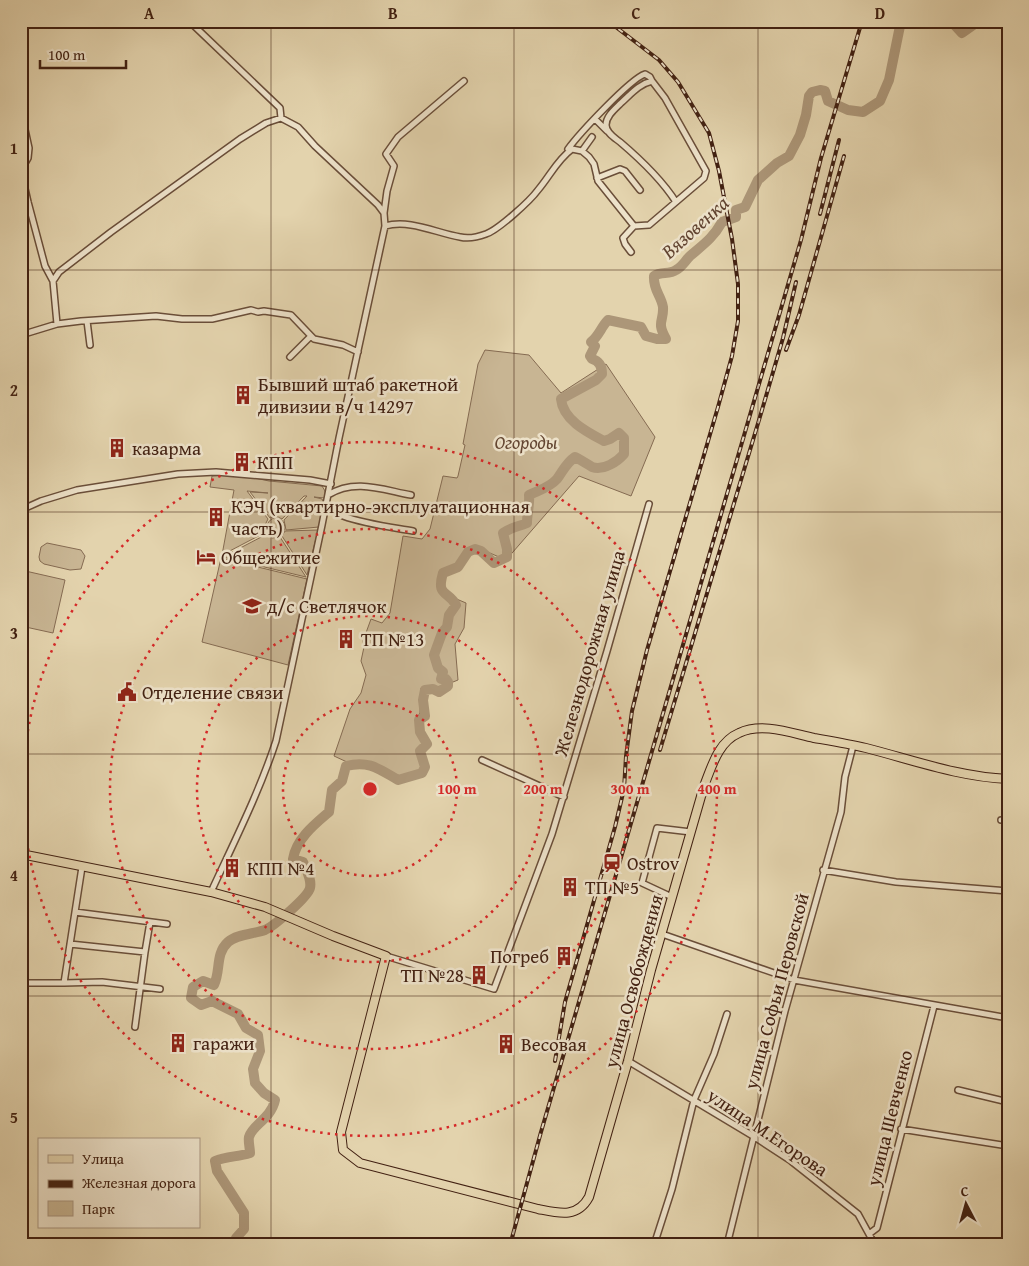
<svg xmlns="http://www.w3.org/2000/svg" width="1029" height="1266" font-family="'Gentium Book Plus',serif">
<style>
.green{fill:#c8b593;stroke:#856b52}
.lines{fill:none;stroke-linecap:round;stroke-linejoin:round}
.river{stroke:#ac9678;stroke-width:10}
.minor-casing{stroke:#6a4e39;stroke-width:8}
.primary-casing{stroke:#422112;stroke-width:10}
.minor{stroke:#ede2ca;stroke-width:5}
.primary{stroke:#e3d3ad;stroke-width:8}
.rail-casing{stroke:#422112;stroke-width:4}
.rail{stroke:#ede2ca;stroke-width:2;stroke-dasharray:5.5;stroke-linecap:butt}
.grid{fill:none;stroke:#422112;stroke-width:1;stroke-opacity:0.55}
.ring{fill:none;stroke:#d62828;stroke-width:2.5;stroke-dasharray:2.5 5}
.labels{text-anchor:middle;stroke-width:5;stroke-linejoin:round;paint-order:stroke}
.poi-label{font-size:19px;fill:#422112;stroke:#ede2ca;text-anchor:start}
.park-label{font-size:19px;font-style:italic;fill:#644632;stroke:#ede2ca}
.street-label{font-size:19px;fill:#422112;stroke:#ede2ca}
.water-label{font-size:20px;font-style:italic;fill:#624431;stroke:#ede2ca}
.centre{fill:#d62828;stroke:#ede2ca;stroke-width:2.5}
.ring-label{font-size:15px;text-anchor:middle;font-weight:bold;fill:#d62828;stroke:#ede2ca;stroke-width:5;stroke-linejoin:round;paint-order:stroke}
.neatline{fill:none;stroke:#422112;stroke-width:2}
.grid-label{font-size:16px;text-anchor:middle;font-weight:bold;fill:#422112}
</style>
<rect width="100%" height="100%" fill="#e3d3ad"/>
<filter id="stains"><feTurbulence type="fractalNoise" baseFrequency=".004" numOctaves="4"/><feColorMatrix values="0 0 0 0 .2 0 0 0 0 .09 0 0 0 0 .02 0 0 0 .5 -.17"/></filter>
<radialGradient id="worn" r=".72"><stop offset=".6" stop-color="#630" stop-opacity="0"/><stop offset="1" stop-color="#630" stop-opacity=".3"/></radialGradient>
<path class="green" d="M485,350L529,355L561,393L606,364L655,437L631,496L579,476L506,560L476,547L467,549L456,564L439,572L437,586L440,592L466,603L464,628L455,644L458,680L443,686L421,688L420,713L415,720L423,744L418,750L422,767L420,771L404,777H396L367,762H347L334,756L350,709L361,693L366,675L361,661L364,647L363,641L371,619L382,623L390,613L403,536L422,539L430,529L443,476L457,478L458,476L465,445L463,444L478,364Z
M236,474L269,481L322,486L325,491V498L314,497L322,499L323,501L319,527L286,530L284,520L307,496H304L282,519L278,517L270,518L250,492L268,493L247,491L268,519L265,525L266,532L222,555L234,490L210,487L212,476Z
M267 527a9 9 0 1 1 18 0a9 9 0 1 1-18 0Z
M318,530L307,575L282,536L285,531Z
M267,534L272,538L280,537L306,577L223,557Z
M47,543L81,550L85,556L81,569L70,570L44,564L40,561L39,557L41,547Z
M221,558L307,579L288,665L202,642Z
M21,570L65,580L53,633L21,626Z"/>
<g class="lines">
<path class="river" d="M951,21L962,33L979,21
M236,1245V1238L244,1229V1213L217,1171L215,1161C227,1156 238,1157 250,1153C250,1148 248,1141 249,1137C252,1125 271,1119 275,1100L264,1093L255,1083L253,1069L260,1051L258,1035L246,1028L238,1014L212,1001L201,1005L191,998L193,987L203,981L214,985C221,970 215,954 228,942C237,934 254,934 265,930C274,926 308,897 310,888C312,879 306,870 303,862L293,859C296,839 315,824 329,812L332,790L342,781L346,766C369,760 379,769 398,780L422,773L425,767L420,751L427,744L420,732L419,720L425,716L423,700L425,690L433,689L439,692L448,686V682L446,679H441L443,672L438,668L434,655L442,633L447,627L449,615L456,605C448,590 436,597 443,573L458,567L468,552L475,549L481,551L494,563L507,557V549L503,533C511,527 518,527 527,523C527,513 530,505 529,495C539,490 549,488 557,479C563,471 566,463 575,457C581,460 587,464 592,467C604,471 618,461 624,454V438L619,433L610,439L604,441C587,432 563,420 561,399L596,380L602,374C602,367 600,361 592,359L590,356L595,346L591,342C599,336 601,327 608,320L641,327L646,336L657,339H666C656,321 664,322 663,307C661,295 653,290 654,276C661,271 669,275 676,270C682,267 685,261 690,256C704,244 713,238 722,222L736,217V210L745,207L758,180L777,163L789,156L800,135L806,115L809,96L812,92L820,90L825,91L828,101L848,110L863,112L880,101L889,80L901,21"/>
<g class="minor-casing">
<path id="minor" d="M189,21L280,108L281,118
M21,111L29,148L28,158L24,165L23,180L28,202L45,266L53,281L57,324
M595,119L607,131
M568,149C579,134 630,79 645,74L650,77L652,81
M582,151L592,137
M597,178L620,169L625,171L640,190
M384,213L387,191L394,166L386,154L398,137L464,81
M385,226C410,219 436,233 460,237C468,239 478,237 486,234C498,230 530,201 538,190C550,176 557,160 572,149L582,151L589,157L594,164L598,181L634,226L649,225L704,178L706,171L665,98L652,81C639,84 631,94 621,103C615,109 606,116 606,125C606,133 615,138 620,142C640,159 662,180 676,202
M631,252L625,244L623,238L634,226
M53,281L59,272L111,232L240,139L266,123L281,118L298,127L315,146L378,205L384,213L385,226L339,438L322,525L276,741C259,793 234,842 211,892
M87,321L90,345
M21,335L57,324L81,321L156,316L182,319H212L251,310L258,312L264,311L291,315L314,339L343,345L358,352
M290,357L311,336
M328,495C355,478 383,490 411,495
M326,508C336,510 335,513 343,516C365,524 390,527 413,531
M21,510L41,501L77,490L178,474L216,472L310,480L331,484
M482,760L564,797
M1001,820H1008
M82,867L64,983L102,982L160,989
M823,870L896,882L1008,891
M672,897L642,883L657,828L691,832
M75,912L167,924
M662,934L794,980L1008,1018
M70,944L145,952L150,922
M386,956L494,989L552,834L607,651L649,504
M21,983H64
M135,1027L145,952
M628,1061L753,1136L791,1161L858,1214L875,1245
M958,1090L1008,1102
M901,1129L1008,1146
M869,1234L877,1228L934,1006
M654,1245L672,1189L694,1100L714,1054L727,1014
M727,1245L785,1011L841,812L845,777L853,746"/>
</g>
<g class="primary-casing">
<path id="primary" d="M21,854L211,892L265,907L333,936L386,956L341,1132L343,1150L360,1163L538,1209C558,1213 577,1219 589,1197L628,1061L651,970L704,786C712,766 718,742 739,733C762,722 791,733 814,738C831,741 849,744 866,748C913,760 959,777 1008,779"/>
</g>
<use href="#minor" class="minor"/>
<use href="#primary" class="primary"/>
<g class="rail-casing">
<path id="rail" d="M820,214L839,140
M786,350L799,315L844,156
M660,750L762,410L783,338L796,282
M555,1061L565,1002L615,827L624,789L626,756L632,711L647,650L718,407L732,356L738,321V284L732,239L719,171L709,133L678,82L659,60L608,21
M510,1245L541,1132L801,240L821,158L862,21"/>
</g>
<use href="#rail" class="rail"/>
</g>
<path class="grid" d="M271,21V1245M514,21V1245M758,21V1245M21,270H1008M21,512H1008M21,754H1008M21,996H1008"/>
<g class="ring">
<circle cx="370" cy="789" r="87"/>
<circle cx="370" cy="789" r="173"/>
<circle cx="370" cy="789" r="260"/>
<circle cx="370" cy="789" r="347"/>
</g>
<defs>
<g id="building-bare" transform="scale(1.5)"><path d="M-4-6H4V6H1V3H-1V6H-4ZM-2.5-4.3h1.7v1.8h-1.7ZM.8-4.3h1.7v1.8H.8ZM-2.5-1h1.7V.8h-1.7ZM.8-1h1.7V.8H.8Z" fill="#8f2418" stroke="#ede2ca" stroke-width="2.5" paint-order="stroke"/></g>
<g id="hotel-bare" transform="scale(1.5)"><path d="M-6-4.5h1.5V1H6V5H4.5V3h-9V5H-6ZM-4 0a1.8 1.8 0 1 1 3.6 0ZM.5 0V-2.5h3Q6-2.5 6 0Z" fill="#8f2418" stroke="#ede2ca" stroke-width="2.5" paint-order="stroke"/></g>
<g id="school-bare" transform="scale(1.5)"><path d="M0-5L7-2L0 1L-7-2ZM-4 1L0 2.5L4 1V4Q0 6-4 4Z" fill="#8f2418" stroke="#ede2ca" stroke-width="2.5" paint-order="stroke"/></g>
<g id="civic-bare" transform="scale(1.5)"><path d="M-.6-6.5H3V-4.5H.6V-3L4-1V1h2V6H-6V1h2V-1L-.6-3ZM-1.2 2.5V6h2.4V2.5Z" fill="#8f2418" stroke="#ede2ca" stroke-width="2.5" paint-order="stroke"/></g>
<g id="station-bare" transform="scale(1.5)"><path d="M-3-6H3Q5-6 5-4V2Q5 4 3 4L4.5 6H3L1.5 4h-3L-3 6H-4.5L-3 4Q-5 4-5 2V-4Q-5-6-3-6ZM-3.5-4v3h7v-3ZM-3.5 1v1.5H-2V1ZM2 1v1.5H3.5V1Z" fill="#8f2418" stroke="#ede2ca" stroke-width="2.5" paint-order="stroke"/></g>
</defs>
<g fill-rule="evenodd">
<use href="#building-bare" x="243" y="395"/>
<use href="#building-bare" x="117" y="448"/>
<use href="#building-bare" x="242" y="462"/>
<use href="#building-bare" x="216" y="517"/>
<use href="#hotel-bare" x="206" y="557"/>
<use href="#school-bare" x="252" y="606"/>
<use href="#building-bare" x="346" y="639"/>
<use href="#civic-bare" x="127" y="692"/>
<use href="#station-bare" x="612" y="863"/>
<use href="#building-bare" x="232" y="868"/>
<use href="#building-bare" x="570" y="887"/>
<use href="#building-bare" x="564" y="956"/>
<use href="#building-bare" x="479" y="975"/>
<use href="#building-bare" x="178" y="1043"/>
<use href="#building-bare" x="506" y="1044"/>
</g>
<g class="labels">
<g class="poi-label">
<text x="258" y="391">Бывший штаб ракетной<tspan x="258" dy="22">дивизии в/ч 14297</tspan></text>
<text x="132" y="455">казарма</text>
<text x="257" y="469">КПП</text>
<text x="231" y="513">КЭЧ (квартирно-эксплуатационная<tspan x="231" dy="22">часть)</tspan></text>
<text x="221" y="564">Общежитие</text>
<text x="267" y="613">д/с Светлячок</text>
<text x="361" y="646">ТП №13</text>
<text x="142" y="699">Отделение связи</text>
<text x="627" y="870">Ostrov</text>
<text x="247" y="875">КПП №4</text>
<text x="585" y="894">ТП №5</text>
<text x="549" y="963" text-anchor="end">Погреб</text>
<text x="464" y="982" text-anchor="end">ТП №28</text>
<text x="193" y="1050">гаражи</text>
<text x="521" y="1051">Весовая</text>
</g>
<g class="park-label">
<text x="526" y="449">Огороды</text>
</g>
<g class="street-label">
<text transform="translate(589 653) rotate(-74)" y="7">Железнодорожная улица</text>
<text transform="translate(633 981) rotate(-75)" y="7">улица Освобождения</text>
<text transform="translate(776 991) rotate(-75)" y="7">улица Софьи Перовской</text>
<text transform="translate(889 1118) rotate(-76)" y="7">улица Шевченко</text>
<text transform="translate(768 1132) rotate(34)" y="7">улица М.Егорова</text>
</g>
<g class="water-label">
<text transform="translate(695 227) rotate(-42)" y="7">Вязовенка</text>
</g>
</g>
<circle cx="370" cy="789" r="8" class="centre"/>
<g class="ring-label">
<text x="457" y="794">100 m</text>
<text x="543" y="794">200 m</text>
<text x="630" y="794">300 m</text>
<text x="717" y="794">400 m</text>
</g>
<rect width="1029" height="1266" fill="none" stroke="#e3d3ad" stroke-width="55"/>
<rect x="38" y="1138" width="162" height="90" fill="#ede2ca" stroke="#a99580"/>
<rect x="48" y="1155" width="25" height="8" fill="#e3d3ad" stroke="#a99580"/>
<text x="82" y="1164" font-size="15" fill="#422112">Улица</text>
<rect x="48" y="1180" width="25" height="8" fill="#422112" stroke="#a99580"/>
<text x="82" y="1188" font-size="15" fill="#422112">Железная дорога</text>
<rect x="48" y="1201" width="25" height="15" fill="#c8b593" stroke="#a99580"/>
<text x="82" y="1214" font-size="15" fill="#422112">Парк</text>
<g transform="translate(966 1204) rotate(354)" stroke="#ede2ca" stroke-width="4" paint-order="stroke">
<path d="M0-4L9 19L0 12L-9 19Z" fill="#422112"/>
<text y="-8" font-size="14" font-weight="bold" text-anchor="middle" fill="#422112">С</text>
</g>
<path d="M40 60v8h86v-8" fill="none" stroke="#422112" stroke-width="2.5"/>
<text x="48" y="60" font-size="15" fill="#422112" stroke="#ede2ca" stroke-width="4" paint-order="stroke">100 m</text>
<rect x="28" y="28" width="974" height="1210" class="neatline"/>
<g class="grid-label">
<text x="149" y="19">A</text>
<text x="393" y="19">B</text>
<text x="636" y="19">C</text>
<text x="880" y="19">D</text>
<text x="14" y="154">1</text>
<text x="14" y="396">2</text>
<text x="14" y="639">3</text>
<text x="14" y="881">4</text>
<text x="14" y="1123">5</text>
</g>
<rect width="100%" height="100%" filter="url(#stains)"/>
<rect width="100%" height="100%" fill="url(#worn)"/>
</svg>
